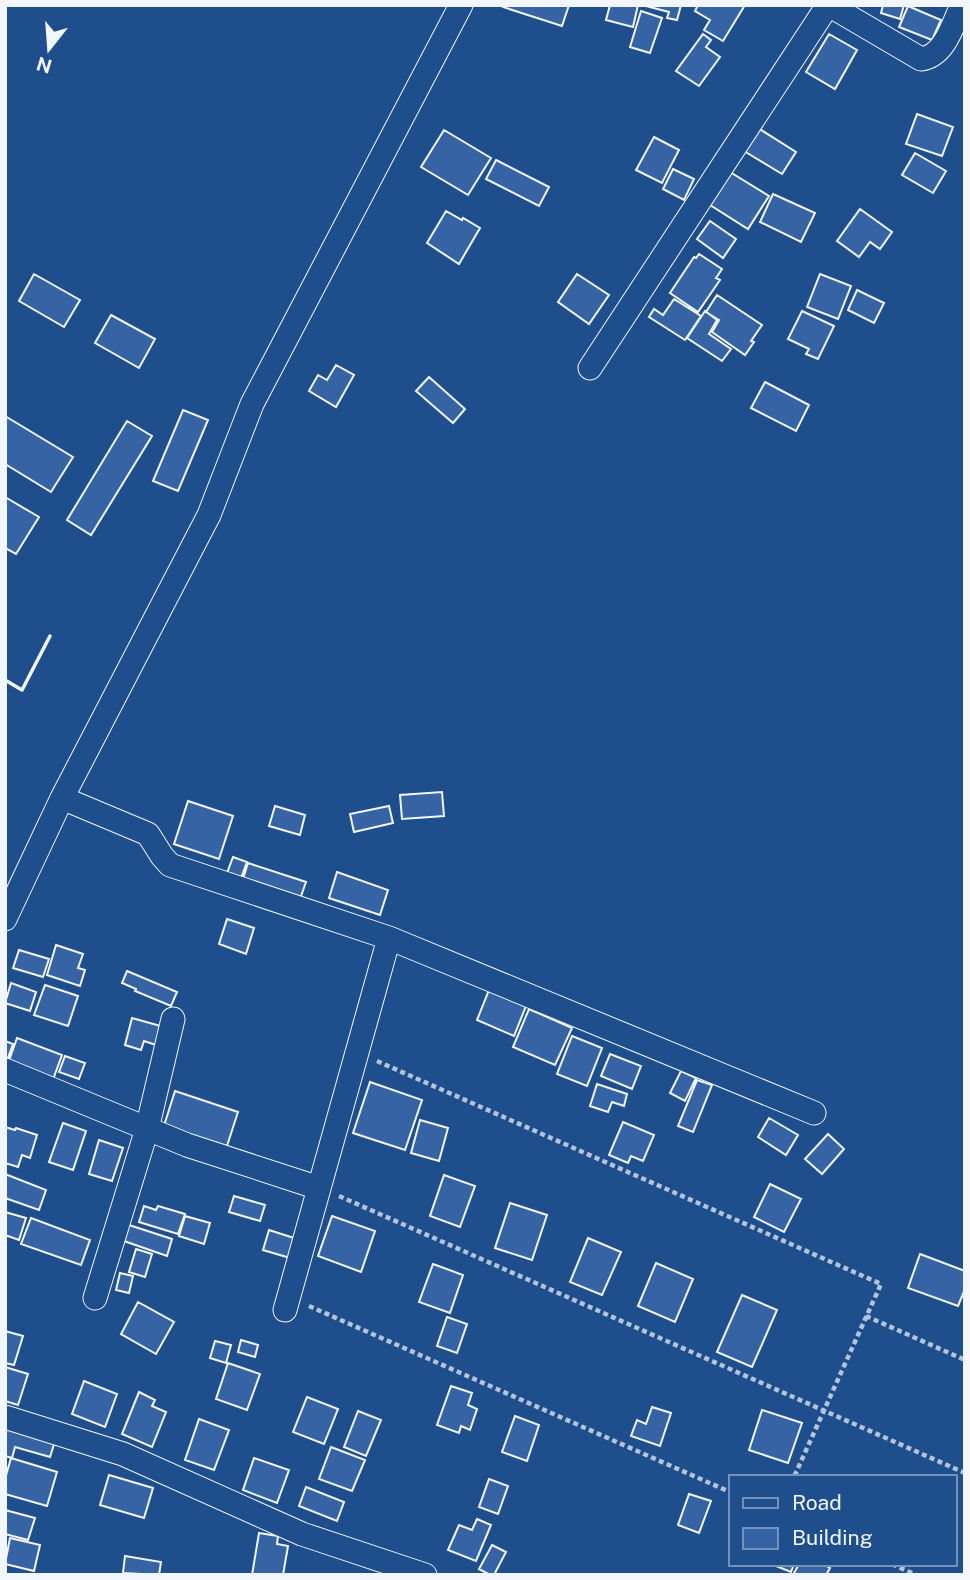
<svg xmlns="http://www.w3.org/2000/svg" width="970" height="1580" font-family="'Public Sans',sans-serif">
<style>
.building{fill:#3563a3;stroke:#f2f6ff;stroke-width:2}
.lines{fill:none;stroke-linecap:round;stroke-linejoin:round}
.minor-casing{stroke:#f2f6ff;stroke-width:25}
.path{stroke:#b3c4dc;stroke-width:4.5;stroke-dasharray:5 3.5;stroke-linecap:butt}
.minor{stroke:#1f4e8c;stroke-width:23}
.wall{stroke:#f2f6ff;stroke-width:3.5}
</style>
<rect width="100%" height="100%" fill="#1f4e8c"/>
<path class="building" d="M504,5H569L562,26L503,7Z
M610,5H638L633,27L606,20Z
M642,5H681L677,20L667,18L669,12Z
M698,5H745L723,41L704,30L710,20L695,11Z
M883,5H904L900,19L881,13Z
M908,6L941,20L932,40L899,27Z
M641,11L662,18L650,53L630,47Z
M703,34L711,40L706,47L720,57L699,86L676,71Z
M829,34L857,50L835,89L806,72Z
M917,114L953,127L942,156L906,144Z
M758,128L796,152L782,174L744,151Z
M444,130L491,158L468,195L421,167Z
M654,137L679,150L662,183L636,170Z
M915,153L946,171L933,193L902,175Z
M496,160L549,187L539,206L486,179Z
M673,169L694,179L684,200L663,189Z
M730,172L769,196L748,229L710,205Z
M773,194L815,213L801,242L760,222Z
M860,209L892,232L880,249L870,242L859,257L837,241Z
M446,211L462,220L463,218L480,228L459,264L427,243Z
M710,221L736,239L723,258L697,239Z
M699,254L722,269L716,278L720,280L698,312L670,293L694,257L696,258Z
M34,274L80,300L64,327L19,301Z
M577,274L609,295L589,324L558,302Z
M820,274L851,286L838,319L807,307Z
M857,290L884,303L874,323L848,310Z
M717,295L762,325L751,341L754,342L745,355L712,332L719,320L706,312Z
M674,299L701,316L685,340L649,317L654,309L663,315Z
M705,311L717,320L709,334L731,349L722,361L687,338Z
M802,311L834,326L818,359L806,354L809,349L788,339Z
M111,315L155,339L139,368L95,343Z
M336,365L354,375L336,407L309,391L318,375L327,380Z
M429,377L465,409L453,423L416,391Z
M765,382L809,405L796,431L751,408Z
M183,410L208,420L178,491L153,481Z
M5,416L73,457L51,492L5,464Z
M127,421L152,436L91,535L67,520Z
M5,497L39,517L16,554L5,548Z
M442,792L444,816L402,819L400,795Z
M188,801L233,816L219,859L174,844Z
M275,806L305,815L300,835L269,826Z
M389,806L393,823L354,832L350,814Z
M233,857L247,862L241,878L227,873Z
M248,863L306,882L299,902L242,882Z
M337,872L388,890L380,915L329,898Z
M227,919L254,928L246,954L219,944Z
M56,945L83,954L78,968L85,970L80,986L47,975Z
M19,950L49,959L43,977L13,968Z
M127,971L177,992L171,1006L135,991L136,989L122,983Z
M11,983L36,992L30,1011L5,1003Z
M45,985L78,996L68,1026L34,1015Z
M489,990L526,1006L514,1036L477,1020Z
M529,1009L572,1028L555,1065L513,1047Z
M132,1018L164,1027L159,1046L144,1041L141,1050L125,1045Z
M572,1036L602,1048L587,1086L557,1074Z
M17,1038L62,1055L51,1085L6,1069Z
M5,1041L13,1044L5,1066Z
M610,1054L641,1066L632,1089L601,1076Z
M65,1056L85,1063L79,1079L59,1072Z
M681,1071L696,1078L685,1101L670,1093Z
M697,1080L712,1085L693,1132L678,1126Z
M370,1082L422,1100L405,1150L353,1133Z
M597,1084L627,1094L624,1106L612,1102L608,1112L590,1106Z
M175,1091L238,1112L225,1152L162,1132Z
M769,1118L798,1135L786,1155L758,1137Z
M420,1120L448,1128L439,1161L411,1153Z
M623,1122L654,1135L643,1161L631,1156L628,1163L609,1155Z
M63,1123L86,1131L73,1170L49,1162Z
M5,1127L15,1130L16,1128L37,1135L30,1158L22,1155L18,1167L5,1163Z
M828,1134L844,1149L822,1174L805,1159Z
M99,1140L123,1148L112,1181L89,1174Z
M5,1174L46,1190L39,1210L5,1198Z
M444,1175L475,1186L460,1227L430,1216Z
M770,1184L801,1199L784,1232L754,1217Z
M234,1196L265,1205L260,1221L229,1212Z
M510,1203L547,1215L532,1260L495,1248Z
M144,1206L156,1210L158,1206L185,1214L178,1234L139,1222Z
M5,1212L26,1218L19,1240L5,1235Z
M185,1216L210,1223L204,1244L179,1236Z
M332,1216L375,1231L361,1272L318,1256Z
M31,1218L90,1240L81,1265L21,1244Z
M129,1225L172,1239L167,1256L124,1241Z
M269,1230L297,1239L290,1258L263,1250Z
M588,1238L621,1252L602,1295L570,1282Z
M136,1249L152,1254L145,1277L129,1272Z
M920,1254L965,1271V1289L958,1306L908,1288Z
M656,1263L693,1279L675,1322L638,1306Z
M433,1264L463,1275L450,1313L419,1302Z
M120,1273L133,1276L129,1293L116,1290Z
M742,1295L777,1310L752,1367L717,1352Z
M138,1302L174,1322L156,1354L121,1334Z
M447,1317L467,1324L457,1353L437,1346Z
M5,1331L23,1336L14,1365L5,1363Z
M241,1340L258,1345L255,1357L238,1352Z
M215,1341L231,1345L226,1363L210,1358Z
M228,1363L260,1374L247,1410L216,1399Z
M5,1367L28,1374L18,1405L5,1401Z
M84,1381L117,1394L105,1427L72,1414Z
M451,1386L472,1393L468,1405L477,1409L470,1430L461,1426L459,1433L437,1425Z
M139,1392L155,1400L152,1406L166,1412L152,1447L122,1434Z
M307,1397L338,1409L324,1444L293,1432Z
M652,1407L671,1413L660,1446L631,1436L637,1420L646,1424Z
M762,1410L802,1423L788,1463L749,1450Z
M358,1411L381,1420L366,1456L344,1447Z
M515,1416L539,1425L527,1461L502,1452Z
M199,1419L229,1430L214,1470L185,1460Z
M5,1423L56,1438L50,1457L15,1447L12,1458L5,1456Z
M331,1447L365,1460L352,1491L319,1479Z
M11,1458L57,1472L47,1506L5,1494V1479Z
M254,1458L289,1470L277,1503L243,1490Z
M109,1475L153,1488L144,1518L100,1505Z
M489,1479L508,1486L498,1514L479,1507Z
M306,1487L344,1502L337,1521L299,1506Z
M689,1494L711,1501L699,1533L678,1525Z
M5,1510L35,1518L28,1540L5,1534Z
M477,1519L491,1525L476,1561L448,1550L459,1525L472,1530Z
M259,1533L278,1536L277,1544L288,1546L283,1575H252Z
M10,1538L40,1545L34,1571L5,1564Z
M492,1545L506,1552L494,1575H490L479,1569Z
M125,1556L161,1562L159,1575L123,1573Z
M771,1564H794L791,1572Z
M799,1564H823L830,1568L826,1575H793Z"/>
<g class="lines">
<g class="minor-casing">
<path id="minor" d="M829,5L921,59C945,56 953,24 962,5
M590,368L828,5
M62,798L148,834L162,856L170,865L389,938L814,1113
M5,919L62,798L209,515L252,404L461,5
M5,1070L187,1145L319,1188
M95,1298L147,1129L173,1019
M285,1310L389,938
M5,1417L123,1454L302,1534L425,1575"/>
</g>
<path class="path" d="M377,1061L881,1284L794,1477
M339,1196L965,1473
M309,1306L730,1492
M866,1316L965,1360
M892,1564L916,1575"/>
<use href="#minor" class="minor"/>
<path class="wall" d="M5,680L22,690L50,636"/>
</g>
<rect width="970" height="1580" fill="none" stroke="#f2f6ff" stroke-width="14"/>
<rect x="729" y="1475" width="228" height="91" fill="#1f4e8c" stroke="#7391ba" stroke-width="2"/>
<rect x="743" y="1498" width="35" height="10" fill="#1f4e8c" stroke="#7391ba" stroke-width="2"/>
<text x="792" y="1510" font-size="21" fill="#f2f6ff">Road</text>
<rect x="743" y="1528" width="35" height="21" fill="#3563a3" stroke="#7391ba" stroke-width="2"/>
<text x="792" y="1545" font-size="21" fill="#f2f6ff">Building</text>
<g transform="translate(49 49) rotate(197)" stroke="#1f4e8c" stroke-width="5" paint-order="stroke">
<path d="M0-5L12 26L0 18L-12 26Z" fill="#f2f6ff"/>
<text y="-10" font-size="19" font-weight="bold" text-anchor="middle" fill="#f2f6ff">N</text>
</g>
</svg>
